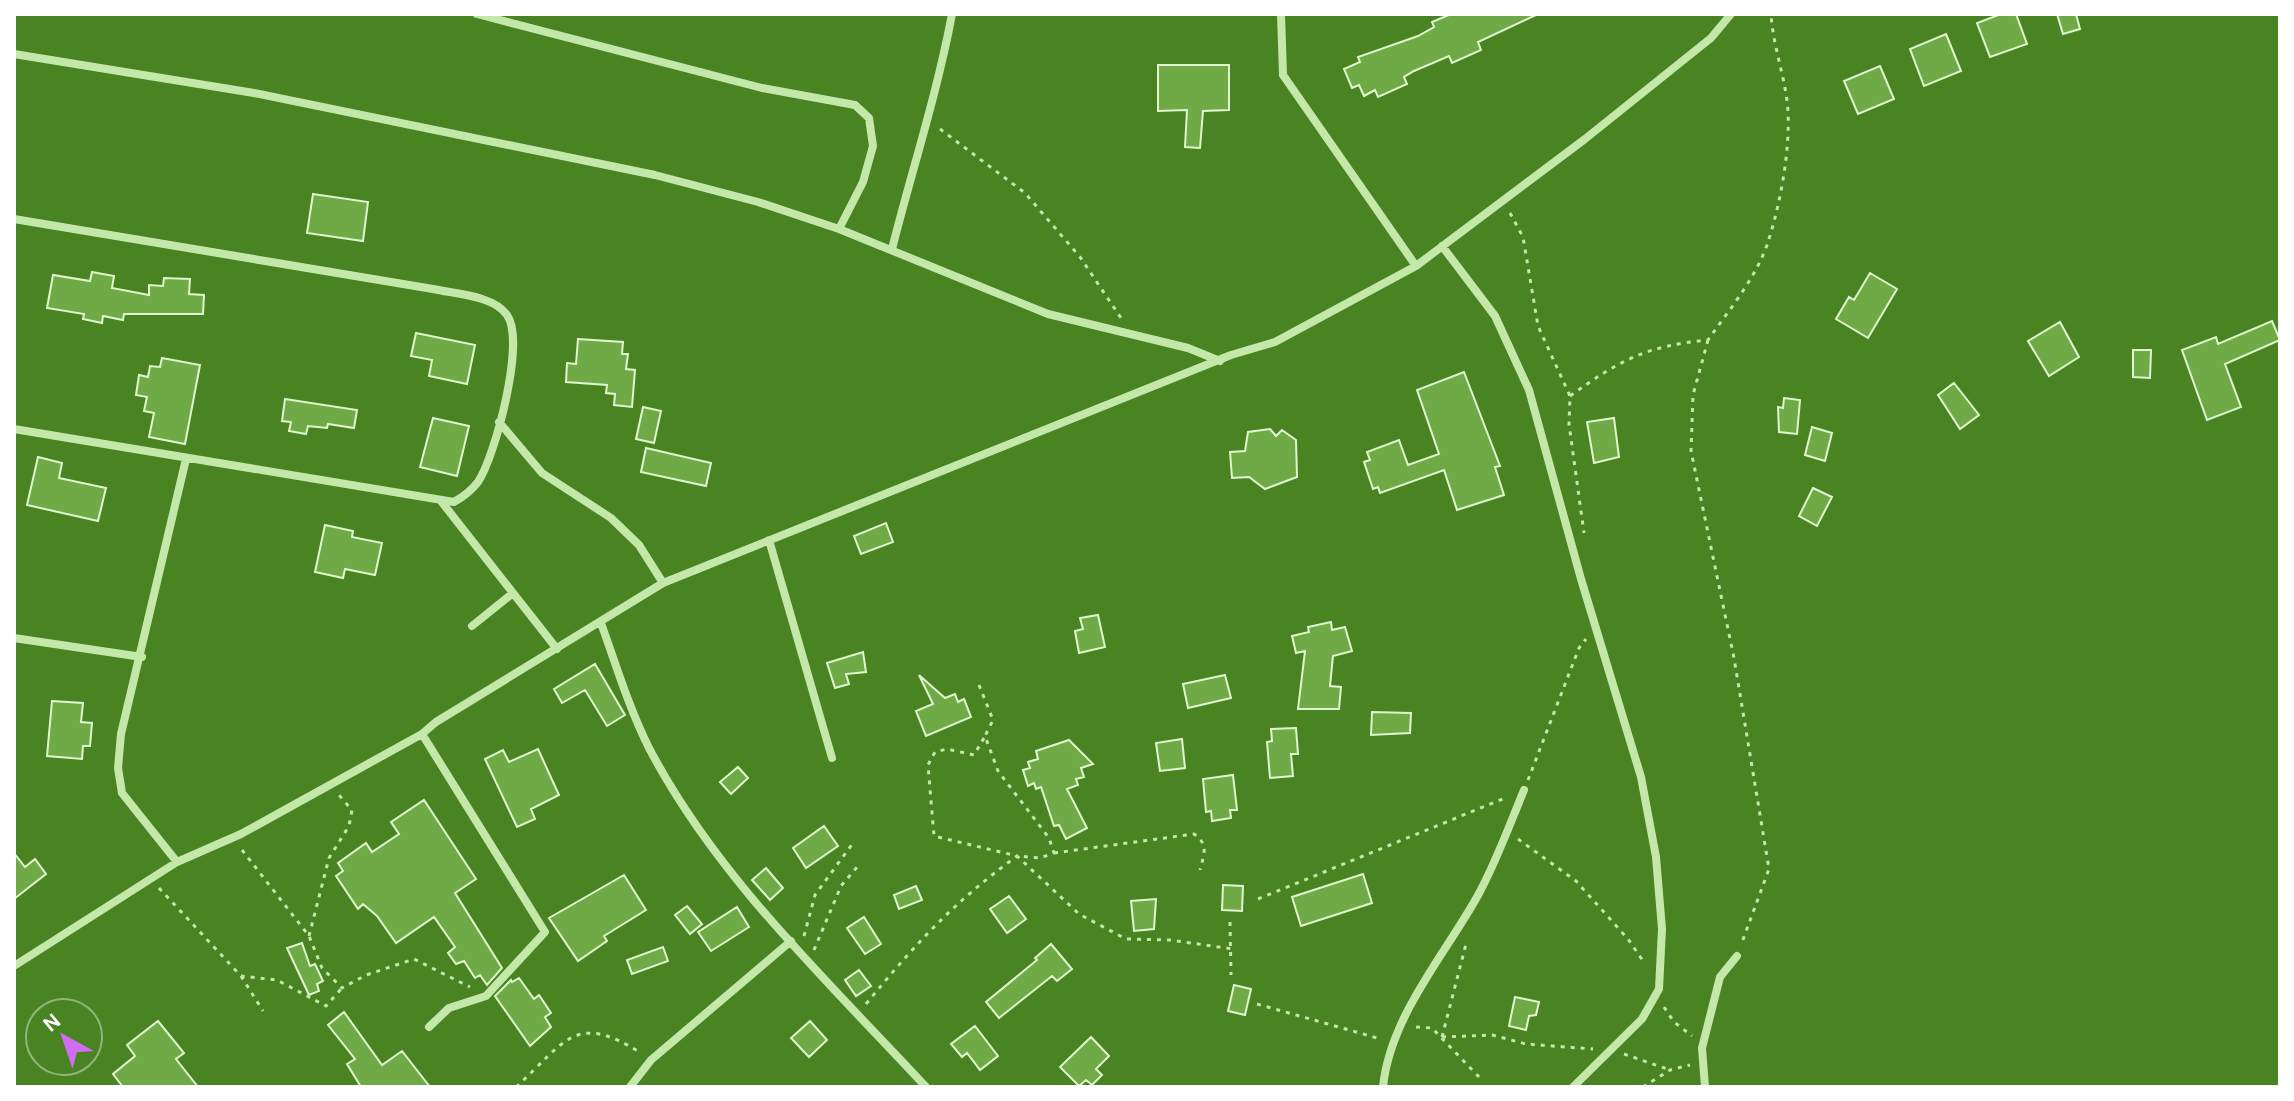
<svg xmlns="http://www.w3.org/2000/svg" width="2294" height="1101" font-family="Karla,sans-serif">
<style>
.building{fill:#70aa46;stroke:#dff6ce;stroke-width:2}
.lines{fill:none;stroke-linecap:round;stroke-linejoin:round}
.path{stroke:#c4e8aa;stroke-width:3;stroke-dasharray:4 6;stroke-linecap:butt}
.minor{stroke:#c4e8aa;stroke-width:8}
</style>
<rect width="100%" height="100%" fill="#4a8322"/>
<path class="building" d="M1451,14H1538L1478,42L1481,50L1452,63L1449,56L1414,71L1404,77L1407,84L1378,97L1375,90L1364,96L1359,85L1352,88L1344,69L1360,62L1358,57L1418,36L1434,27L1432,22Z
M2001,14H2016L2027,44L1990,57L1977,23Z
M2057,14H2076L2080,29L2063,34Z
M1946,34L1961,71L1924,86L1910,49Z
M1158,65H1229V110L1203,111L1200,148L1185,147L1187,110L1158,111Z
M1880,66L1894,99L1858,114L1844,81Z
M313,194L368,202L363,241L307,233Z
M92,272L114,276L112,288L149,295V285L163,286L164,278L190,279L189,294L204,295L203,314H124L123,320L103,316L102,323L83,319L84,314L47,308L53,275L90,281Z
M1870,273L1897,289L1868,338L1836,319L1849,297L1854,300Z
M2272,321L2280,340L2225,364L2241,407L2207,420L2182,350L2216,337L2218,344Z
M2060,322L2079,357L2049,376L2028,341Z
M416,333L475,345L467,384L429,376L432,360L411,356Z
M578,339L623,342L622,354H628L626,369L635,370L632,407L614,405L615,394L606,393L607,385L566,382L567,363L576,364Z
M2133,350H2151L2150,378L2133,377Z
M162,358L200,365L185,444L149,437L154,413L144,411L147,397L136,395L139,375L148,377L150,366L160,367Z
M1464,372L1500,466L1495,467L1504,495L1457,510L1444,470L1380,493L1378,487L1373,489L1364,462L1370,460L1367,452L1399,440L1408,465L1439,454L1417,390Z
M1954,383L1979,415L1960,429L1938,395Z
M1784,398L1800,400L1797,434L1779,432L1778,407L1783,408Z
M285,399L357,410L354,428L328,424L327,428L308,426L306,434L289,431L291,422L282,421Z
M643,407L661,411L654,443L636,439Z
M433,418L469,426L457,476L420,467Z
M1614,418L1619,457L1594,463L1587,422Z
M1812,427L1832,433L1825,461L1805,455Z
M1270,429L1276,436L1282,430L1296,440L1297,477L1265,489L1249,477L1232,478L1230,452L1245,451L1248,432Z
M646,448L711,463L706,486L641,472Z
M38,457L62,463L59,478L106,488L98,521L27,505Z
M1813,488L1832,497L1817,526L1799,516Z
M886,523L893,542L861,554L854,536Z
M325,525L353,531L352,537L382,543L375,575L345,569L343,578L315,572Z
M1098,615L1105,647L1079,653L1075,631L1083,629L1080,618Z
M1331,622L1332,630L1345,627L1352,651L1333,656L1330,686L1341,687L1339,709H1298L1305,651L1296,653L1292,636L1309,632L1308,627Z
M863,652L866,672L846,674L849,684L835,688L827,663Z
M595,664L625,715L607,726L585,690L562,703L554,689Z
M919,675L945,698L955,694L958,702L964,699L971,717L926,736L916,711L933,704Z
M1225,675L1231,698L1188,708L1183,684Z
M52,701L83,703L81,722L92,723L90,746H83L82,759L47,756Z
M1372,712L1411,713L1410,733L1371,735Z
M1296,728L1298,754H1291L1293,776L1270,778L1267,742L1272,741L1271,729Z
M1182,739L1185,768L1160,771L1156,743Z
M1069,740L1093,764L1081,768L1084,777L1076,779L1078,785L1067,789L1087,828L1066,839L1059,825L1054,826L1041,787L1036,789L1034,783L1028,786L1023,770L1030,768L1028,762L1038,759L1036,751Z
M538,749L559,795L531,809L535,819L517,827L485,759L503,750L509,762Z
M738,767L748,778L731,794L720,782Z
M1233,775L1237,810H1230L1231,818L1212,821L1211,811L1206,812L1203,779Z
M424,800L476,879L455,893L502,968L487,985L480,975L475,978L464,961L456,964L448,953L455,947L434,917L396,943L377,916L363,904L358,909L336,876L343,871L338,863L366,843L372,852L399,834L391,822Z
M824,826L838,846L806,868L793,848Z
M14,853L25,867L35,859L46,874L14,899Z
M766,868L783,888L770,900L752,880Z
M1363,874L1372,903L1301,926L1292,897Z
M624,875L646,910L604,936L607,941L578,961L549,918Z
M1223,885L1243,886L1242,911L1222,910Z
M916,886L922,900L899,909L894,895Z
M1009,896L1026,919L1007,933L990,909Z
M1156,899L1154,929L1134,931L1131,901Z
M687,906L702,924L690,934L675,915Z
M737,907L749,927L711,951L698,932Z
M864,917L881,944L865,954L847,928Z
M302,943L310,966L315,964L323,981L317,984L319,991L309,995L287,948Z
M1051,944L1072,969L1057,981L1052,976L999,1018L986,1002L1037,960L1035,958Z
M663,947L668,961L632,974L627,960Z
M859,970L871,986L856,996L845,980Z
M519,978L534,999L539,995L551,1013L545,1017L551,1027L530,1046L495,996L511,980L512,982Z
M1234,985L1251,989L1245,1015L1228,1011Z
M1515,997L1539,1002L1536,1015L1529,1016L1526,1030L1509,1026Z
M344,1012L382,1065L402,1051L430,1087H361L347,1064L355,1059L328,1025Z
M158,1021L184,1053L176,1059L198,1087H123L113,1074L135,1056L127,1045Z
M810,1021L827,1040L809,1057L791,1038Z
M975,1026L998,1056L980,1070L967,1053L962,1057L951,1044Z
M1091,1037L1109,1056L1096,1069L1102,1075L1092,1085L1086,1080L1079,1086L1060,1067Z"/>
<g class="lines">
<path class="path" d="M940,129L1025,193L1080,257L1121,318
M1510,213L1523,237L1538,326L1570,396L1569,424L1584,533
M1708,340L1693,395L1691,451L1734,658L1769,869L1741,945
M1570,396C1620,360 1646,346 1708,340C1729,310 1755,279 1767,245C1780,206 1790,153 1788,111C1786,79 1773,47 1771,14
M979,685L993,720L985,736L998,771L1049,838L1054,853L1040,858L1017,856L1079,914L1126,939L1170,940L1233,949
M984,738L974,755L947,749L935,752L928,765L934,836L1017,856
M1528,780L1579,648L1586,639
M1518,839L1576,881L1628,939L1645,964
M242,850L309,936L322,968L342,988L366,975L414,959L470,987
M1054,853L1194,834C1209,844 1204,854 1200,870
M159,888L241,976L277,980L326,1006L342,988
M1258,899L1505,798
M1230,922L1231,975
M309,936L329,858L349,826L352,810L338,794
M804,936L815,895L853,843
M814,950L841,886L858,866
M241,976L263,1011
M866,1004C916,943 953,903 1017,856
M1257,1004L1381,1039
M1664,1007L1674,1022L1692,1036
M1416,1027L1432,1028L1479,1077
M1442,1037L1492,1035L1526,1044L1593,1049
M1442,1037L1466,944
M1624,1054L1670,1070
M516,1087C566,1042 574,1011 641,1053
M1643,1087L1670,1070L1690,1065"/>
<path class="minor" d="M477,14L762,88L855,105L869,118L873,146L863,182L839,229
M1281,14L1283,75L1416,266
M14,54L254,93L655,175L758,202L839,229L1048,314L1188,348L1220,361
M14,219L433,289C455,294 493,295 507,315C526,341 495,457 478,482C471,491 463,497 454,502L14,429
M1442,246L1495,316L1529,390L1581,579L1641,777L1656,857L1662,929L1659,989L1642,1019L1573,1087
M892,249C912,170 937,94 952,14
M499,422L542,473L611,518L639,545L663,583
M441,501L513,593
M769,540L832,758
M601,623C616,665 629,708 649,748C717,878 828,981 926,1087
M472,626L513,593L557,649
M14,638L142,657
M422,734L545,932L486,996L449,1008L429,1027
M177,862L122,793L118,768L121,734L186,459
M14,966L177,862L241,834L422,734L436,722L663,583L1231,355L1275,342L1416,266L1585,139L1711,38L1731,14
M630,1087L651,1060L791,941
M1383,1087C1390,1017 1444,956 1477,897C1496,863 1509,826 1524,790
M1705,1087L1702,1048L1720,977L1737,956"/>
</g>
<rect width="2294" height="1101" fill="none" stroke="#ffffff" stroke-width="32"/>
<g transform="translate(64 1037) rotate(320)"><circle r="38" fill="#4a8322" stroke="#92b57a" stroke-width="2"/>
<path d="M0-6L14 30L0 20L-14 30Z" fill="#d16cf4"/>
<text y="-12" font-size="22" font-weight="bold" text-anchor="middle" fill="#ffffff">N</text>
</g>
</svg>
